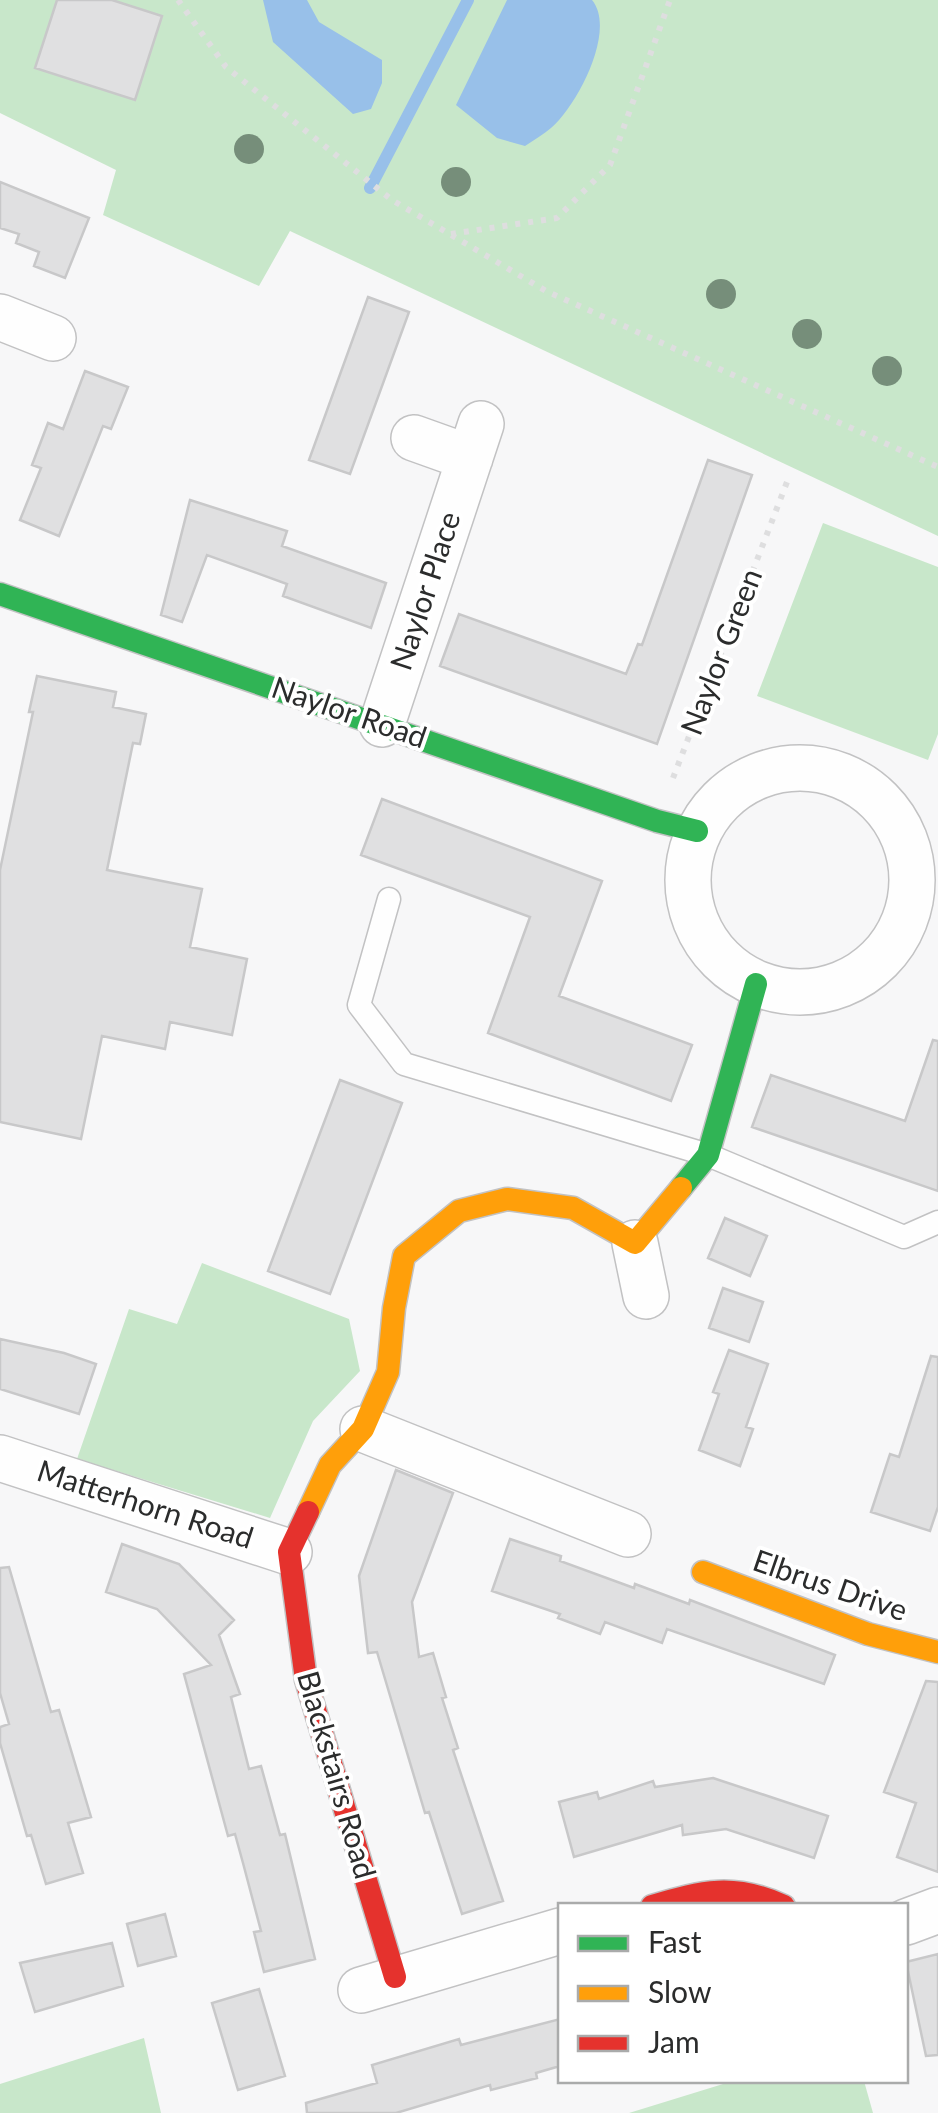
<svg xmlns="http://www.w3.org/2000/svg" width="938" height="2113" font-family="Lato,sans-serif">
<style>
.green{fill:#c8e7ca}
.water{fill:#98c0e9}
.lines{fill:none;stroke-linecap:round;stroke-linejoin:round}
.stream{stroke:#98c0e9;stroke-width:12}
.building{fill:#e0e0e1;stroke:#c8c8c9;stroke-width:2.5}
.lane-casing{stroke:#c2c2c3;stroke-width:25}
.street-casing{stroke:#c2c2c3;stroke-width:48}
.fast-casing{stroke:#c2c2c3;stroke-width:25}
.slow-casing{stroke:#c2c2c3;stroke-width:25}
.jam-casing{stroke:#c2c2c3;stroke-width:25}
.path{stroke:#dededf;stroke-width:6;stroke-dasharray:5 8;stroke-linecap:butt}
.lane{stroke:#fefefe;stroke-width:22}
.street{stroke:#fefefe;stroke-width:45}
.fast{stroke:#30b455;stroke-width:22}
.slow{stroke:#ff9f0a;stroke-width:22}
.jam{stroke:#e5322d;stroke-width:22}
.tree{fill:#768e7a}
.labels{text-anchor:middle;stroke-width:8;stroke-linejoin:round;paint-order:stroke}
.street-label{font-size:30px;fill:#2b2c2c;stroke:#fff}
</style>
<rect width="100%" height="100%" fill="#f7f7f8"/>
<path class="green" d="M0,0H938V536L290,231L259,286L103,215L116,170L0,113Z
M823,523L938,567V734L928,760L757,696Z
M202,1263L349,1319L360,1371L313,1421L270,1518L77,1459L129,1309L177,1324Z
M144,2038L161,2113H0V2084Z
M736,2080L864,2081L873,2113H629Z"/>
<path class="water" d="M263,0H307L319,22L382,60V83L371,109L353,114L273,42Z
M507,0H592C617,30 577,106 551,128C544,134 534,140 525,146L497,138L456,105Z"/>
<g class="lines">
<path class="stream" d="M370,188L468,0"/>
</g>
<path class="building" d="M57,0H112L162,16L135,100L35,68Z
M0,182L89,218L65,278L34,266L39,252L16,243L19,234L0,228Z
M368,297L409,312L350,474L309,460Z
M85,371L128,387L111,429L103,426L59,536L20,520L41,468L32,465L48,423L63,429Z
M708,460L752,475L657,744L440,666L459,614L626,674L638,644L642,645Z
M190,500L287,531L282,546L386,583L371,628L283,596L287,584L207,555L182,622L161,615Z
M37,676L116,692L113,707L146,714L140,744L133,743L107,870L202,889L190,947L247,959L232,1035L170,1022L165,1049L102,1036L81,1139L0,1122V870L33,712H29Z
M382,799L602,881L559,996L692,1045L671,1101L488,1033L530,917L361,855Z
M933,1040L938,1041V1191L752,1127L771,1075L905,1121Z
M340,1080L402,1103L330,1294L268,1271Z
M725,1218L767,1236L750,1276L708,1258Z
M723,1288L763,1302L749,1342L709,1328Z
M0,1339L64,1353L96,1364L79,1414L0,1389Z
M729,1350L768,1364L746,1427L753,1429L740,1466L699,1450L719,1394L713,1392Z
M931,1356L938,1357V1507L930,1531L871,1512L890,1454L899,1457Z
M396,1470L453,1493L412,1602L419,1657L433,1653L446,1697L442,1698L458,1748L453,1750L503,1901L462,1914L429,1812L425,1813L377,1652L368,1653L359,1576Z
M510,1539L561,1556L560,1561L634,1588L635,1584L689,1604L690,1600L835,1655L824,1684L667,1629L662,1643L605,1622L600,1634L558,1618L560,1614L492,1591Z
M122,1544L179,1564L234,1620L219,1635L240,1694L231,1697L249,1769L261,1766L280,1835L285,1834L315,1959L264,1972L254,1932L261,1931L243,1863L235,1834L228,1836L184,1674L211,1665L157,1609L106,1592Z
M9,1567L51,1712L59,1710L91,1817L68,1823L83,1873L46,1884L31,1835L27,1836L0,1743V1727L9,1724L0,1693V1568Z
M926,1681L938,1682V1872L897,1857L916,1803L884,1792Z
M713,1778L828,1816L814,1858L726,1829L683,1835L682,1825L574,1857L559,1802L597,1792L599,1799L653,1781L655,1787Z
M165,1914L176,1956L138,1966L127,1924Z
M112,1943L123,1986L35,2012L20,1963Z
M938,1954V2055L926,2056L906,1962Z
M259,1989L285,2076L238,2090L212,2003Z
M560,2019V2066L536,2073L537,2078L491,2090L490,2085L396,2113H307L306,2103L377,2083L372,2065L459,2039L461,2045Z"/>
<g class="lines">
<g class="lane-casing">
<path id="lane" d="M389,899L359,1005L404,1064L708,1155L904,1237L938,1222"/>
</g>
<g class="street-casing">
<path id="street" d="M0,317L53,338
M414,438L470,458
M382,724L481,424
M688 880a112 112 0 1 1 224 0a112 112 0 1 1-224 0Z
M635,1243L646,1296
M363,1429L628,1534
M0,1458L289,1552
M906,1922L938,1910
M361,1990L560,1931"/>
</g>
<g class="fast-casing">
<path id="fast" d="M0,594L657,821L697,831
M681,1188L708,1155L756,984"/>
</g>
<g class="slow-casing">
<path id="slow" d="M308,1512L330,1465L363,1429L388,1372L394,1308L404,1256L459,1211L507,1199L573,1208L635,1243L681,1188
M703,1572L868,1634L938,1652"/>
</g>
<g class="jam-casing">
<path id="jam" d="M308,1512L289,1552L306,1680L395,1977
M652,1906C703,1891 734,1883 784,1906"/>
</g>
<path class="path" d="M178,0L226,67L392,200L546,291L938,467
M451,234L557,218L610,165L670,0
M673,778L787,482"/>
<use href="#lane" class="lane"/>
<use href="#street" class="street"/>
<use href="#fast" class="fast"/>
<use href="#slow" class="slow"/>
<use href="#jam" class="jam"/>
</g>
<g class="tree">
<circle cx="249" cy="149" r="15"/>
<circle cx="456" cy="182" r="15"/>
<circle cx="721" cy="294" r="15"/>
<circle cx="807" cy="334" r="15"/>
<circle cx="887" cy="371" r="15"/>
</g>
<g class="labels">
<g class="street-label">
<text transform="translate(426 591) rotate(-72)" y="10">Naylor Place</text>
<text transform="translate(722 652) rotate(-69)" y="10">Naylor Green</text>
<text transform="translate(349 713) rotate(19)" y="10">Naylor Road</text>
<text transform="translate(145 1505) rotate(18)" y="10">Matterhorn Road</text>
<text transform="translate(830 1586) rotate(19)" y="10">Elbrus Drive</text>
<text transform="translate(336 1775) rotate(74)" y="10">Blackstairs Road</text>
</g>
</g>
<rect x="558" y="1903" width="350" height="180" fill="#ffffff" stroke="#aaabab" stroke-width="2.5"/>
<rect x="578" y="1936" width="50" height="15" fill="#30b455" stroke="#aaabab" stroke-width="2.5"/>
<text x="648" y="1953" font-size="30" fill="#2b2c2c">Fast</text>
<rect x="578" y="1986" width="50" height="15" fill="#ff9f0a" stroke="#aaabab" stroke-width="2.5"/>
<text x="648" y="2003" font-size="30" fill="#2b2c2c">Slow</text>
<rect x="578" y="2036" width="50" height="15" fill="#e5322d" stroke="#aaabab" stroke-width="2.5"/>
<text x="648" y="2053" font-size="30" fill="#2b2c2c">Jam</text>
</svg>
